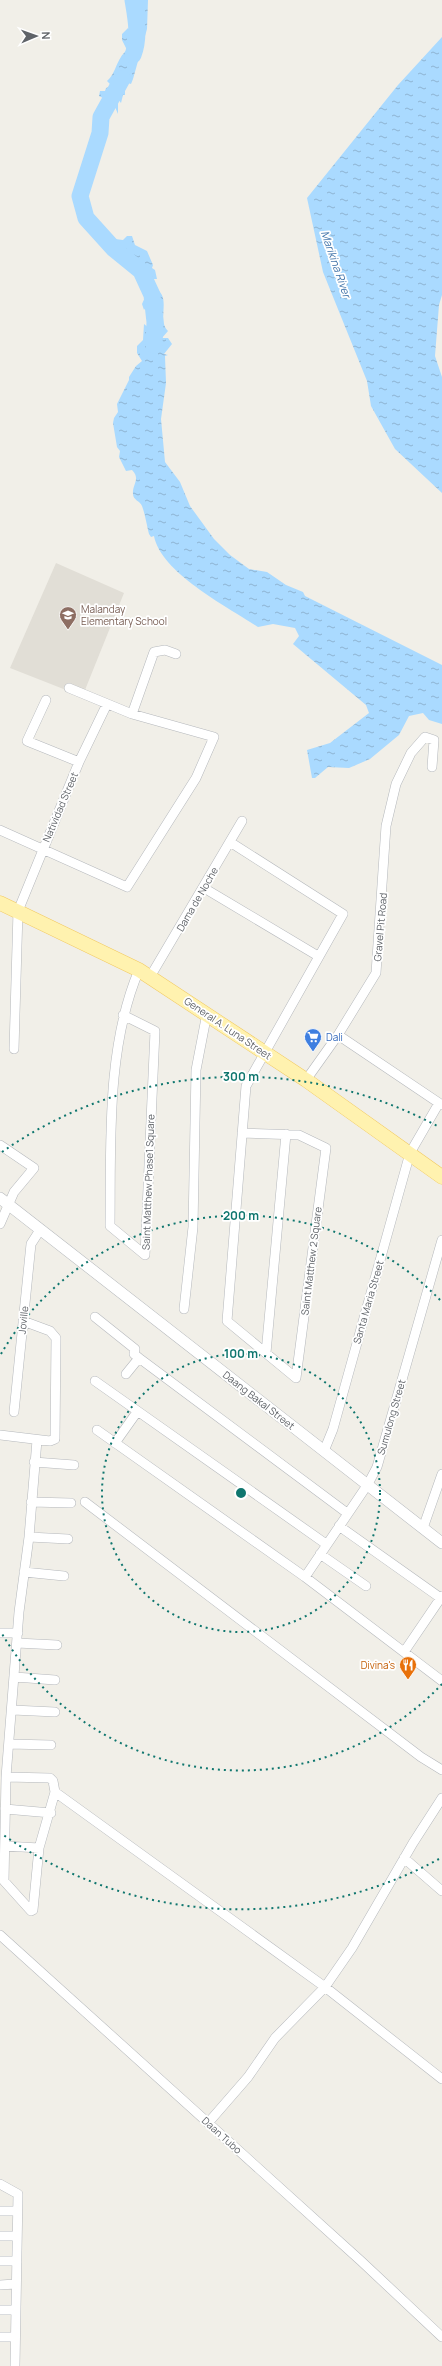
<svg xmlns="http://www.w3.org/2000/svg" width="442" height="2366" font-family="Manrope,sans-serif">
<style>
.education{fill:#e1ded6}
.water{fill:url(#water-ripples)}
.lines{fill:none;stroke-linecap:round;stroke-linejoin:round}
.river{stroke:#aadaff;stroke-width:17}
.minor-casing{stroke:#b5b8bc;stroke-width:10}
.tertiary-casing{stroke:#b5b8bc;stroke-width:12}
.primary-casing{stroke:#f2c960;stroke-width:15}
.minor{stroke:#fff;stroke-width:9}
.tertiary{stroke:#fff;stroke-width:11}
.primary{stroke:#fff2af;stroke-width:14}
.ring{fill:none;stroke:#0f766e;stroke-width:2;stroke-dasharray:2 4}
.labels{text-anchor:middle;stroke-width:3.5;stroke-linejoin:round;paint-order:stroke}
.education-label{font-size:10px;fill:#785e54;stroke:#fff;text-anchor:start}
.street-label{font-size:10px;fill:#5f6368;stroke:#fff}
.shop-label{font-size:10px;fill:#366cbe;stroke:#fff;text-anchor:start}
.food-label{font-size:10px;fill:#c56008;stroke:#fff;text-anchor:end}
.water-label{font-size:11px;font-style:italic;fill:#4174aa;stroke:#fff}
.centre{fill:#0f766e;stroke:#fff;stroke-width:2}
.ring-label{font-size:12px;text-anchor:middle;font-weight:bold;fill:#0f766e;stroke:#fff;stroke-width:3.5;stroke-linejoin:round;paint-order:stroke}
</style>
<defs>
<pattern id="water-ripples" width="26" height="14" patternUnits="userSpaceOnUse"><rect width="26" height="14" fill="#aadaff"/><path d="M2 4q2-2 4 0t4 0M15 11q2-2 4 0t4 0" fill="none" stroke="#8eb4d2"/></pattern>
</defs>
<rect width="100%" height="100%" fill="#f1efe8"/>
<path class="education" d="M56,563L124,593L85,690L69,683L66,690L10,668Z"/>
<path class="water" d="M132,0H148L147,29L133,79L131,84L128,83L125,88V95H123L121,103L118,99V114L112,100L108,102L106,98L102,101L103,98L99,96L100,91H105L106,88L109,87L110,84L107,81C116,74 116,59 127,50L122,40V34L128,28L134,35L137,32L136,24L138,19L136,13L132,12Z
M442,37V295L439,305L435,356L442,377V493L395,449L371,406L367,381L323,272L307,198L398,85Z
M96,218L106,229L107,238L123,240L127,236H132L135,245L147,251L153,265L152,268L155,270L157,279H153L152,282L155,281L154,288C173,296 156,319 168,331L162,338H168L172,344L164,354L168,355L165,356L166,383L161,419L165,462L180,482L190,506L214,539L230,555L249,569L267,572L286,585L303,592L305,596L442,665V724L429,720L423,713L409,716L399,735L370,759L349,768L328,767L315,778H312L307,750L330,743L369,713L366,705L293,644L299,636L295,628L273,624L258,627C228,607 161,573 154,536L151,537L149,534C147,526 145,514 142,506C140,501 133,500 133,494C132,484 141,479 132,470L126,471L119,457L120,451L117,447L113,423L114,418L118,412L117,404L129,380V377L136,366L142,361L137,353V346L143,340L144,324L149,328L158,319C156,314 152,308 146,307L144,310L142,304L150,286V279L127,252L123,253C115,247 105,249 98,242L102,232L101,227L97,225Z"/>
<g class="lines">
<path class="river" d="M133,55C140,37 136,18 133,0
M122,79L101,117L100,133L80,196L86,218L114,249L141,271L152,295L155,322L154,345"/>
<g class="minor-casing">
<path id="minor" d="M46,700L27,741L79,762
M132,714L154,652L165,650L176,654
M0,830L127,887L196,778L214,737L132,714L69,688
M230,842L343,914L246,1086L227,1321L296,1378
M204,888L318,956
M139,970C106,1047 111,1144 110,1226L145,1255
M150,977L242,821
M123,1015L155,1031L145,1255
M338,1035L442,1105
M14,1049L18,911L79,762L107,704
M306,1080L338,1035L376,973L386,826L396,784L411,753L425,737L434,740L432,767
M242,1133L299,1135L326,1148L296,1378
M0,1145L34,1168L14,1192L0,1224
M184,1309L193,1227L196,1070L207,1013
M95,1317L135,1349L134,1354L139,1358L347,1513
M266,1353L286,1134
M126,1374L139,1358
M95,1381L326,1544
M14,1412L31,1244L40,1230
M97,1430L305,1577L442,1681
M0,1435L50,1441L55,1439L56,1338L50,1331L23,1321
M115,1443L137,1412
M324,1451L333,1429L410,1153L439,1103
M34,1462L74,1465
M31,1502L71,1503
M85,1502L421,1757L442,1770
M339,1526L442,1599
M423,1528L442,1474
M29,1537L68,1539
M320,1554L366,1586
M24,1572L64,1576
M305,1577L368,1484L377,1467L442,1240
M0,1633H18
M17,1643L57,1645
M404,1652L442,1596
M15,1677L55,1680
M13,1710L55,1712
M9,1744L51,1745
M6,1777L50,1778L53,1781L55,1792L39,1848L33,1910L31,1911L4,1881L6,1777L19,1612L29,1537L37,1440
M55,1792L325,1987L442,2079
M5,1809L51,1813
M5,1846L39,1848
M404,1858L442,1891
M0,1935L361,2261L442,2337
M208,2123L248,2077L275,2038L325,1987L352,1948L413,1843L442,1798
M0,2184L18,2194L15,2366
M0,2211H17
M0,2236H17
M0,2261H17
M0,2285L15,2284
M0,2310H15
M0,2337H15"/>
</g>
<g class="tertiary-casing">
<path id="tertiary" d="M0,1198L442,1543"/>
</g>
<g class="primary-casing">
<path id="primary" d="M0,903L139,970L306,1080L442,1177"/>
</g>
<use href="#minor" class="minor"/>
<use href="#tertiary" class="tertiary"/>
<use href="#primary" class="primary"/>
</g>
<g class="ring">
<circle cx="241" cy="1493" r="139"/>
<path d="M442 1684A277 277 0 0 1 1 1632M1 1354A277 277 0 0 1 442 1302"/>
<path d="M439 1859A416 416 0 0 1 2 1834M2 1152A416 416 0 0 1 439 1127"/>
</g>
<defs>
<g id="school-pin" transform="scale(0.9)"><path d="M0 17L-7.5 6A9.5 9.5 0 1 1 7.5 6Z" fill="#8d6e63" stroke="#fff"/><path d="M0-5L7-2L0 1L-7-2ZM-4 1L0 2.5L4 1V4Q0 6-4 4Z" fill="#fff"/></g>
<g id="supermarket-pin" transform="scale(0.9)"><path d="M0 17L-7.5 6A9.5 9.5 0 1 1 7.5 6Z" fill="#3f7fe0" stroke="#fff"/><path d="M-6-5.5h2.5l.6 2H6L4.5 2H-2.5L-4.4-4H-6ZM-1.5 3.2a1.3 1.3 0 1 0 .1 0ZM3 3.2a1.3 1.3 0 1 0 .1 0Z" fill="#fff"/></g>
<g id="restaurant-pin" transform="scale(0.9)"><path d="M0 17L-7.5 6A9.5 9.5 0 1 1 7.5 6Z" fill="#e8710a" stroke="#fff"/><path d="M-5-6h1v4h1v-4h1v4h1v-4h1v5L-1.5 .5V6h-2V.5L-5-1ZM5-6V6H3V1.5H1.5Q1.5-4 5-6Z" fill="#fff"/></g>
</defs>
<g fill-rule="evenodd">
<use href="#school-pin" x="68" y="615"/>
<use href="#supermarket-pin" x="313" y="1037"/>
<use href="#restaurant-pin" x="408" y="1665"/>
</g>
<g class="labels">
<g class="education-label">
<text x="81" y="613">Malanday<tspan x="81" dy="12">Elementary School</tspan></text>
</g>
<g class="street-label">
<text transform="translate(60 807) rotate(-67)" y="4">Natividad Street</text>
<text transform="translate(197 899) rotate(-60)" y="4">Dama de Noche</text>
<text transform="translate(380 927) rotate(-85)" y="4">Gravel Pit Road</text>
<text transform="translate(228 1028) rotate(34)" y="4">General A. Luna Street</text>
<text transform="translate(148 1182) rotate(-88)" y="4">Saint Matthew Phase1 Square</text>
<text transform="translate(311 1261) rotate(-83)" y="4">Saint Matthew 2 Square</text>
<text transform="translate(368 1302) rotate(-74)" y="4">Santa Maria Street</text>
<text transform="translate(23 1320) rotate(-84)" y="4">Joville</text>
<text transform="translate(259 1400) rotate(38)" y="4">Daang Bakal Street</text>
<text transform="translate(391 1417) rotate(-74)" y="4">Sumulong Street</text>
<text transform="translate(222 2135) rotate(42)" y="4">Daan Tubo</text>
</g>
<g class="shop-label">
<text x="326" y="1041">Dali</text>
</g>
<g class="food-label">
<text x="395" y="1669">Divina's</text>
</g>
<g class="water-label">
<text transform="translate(336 264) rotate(71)" y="4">Marikina River</text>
</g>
</g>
<circle cx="241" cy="1493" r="6" class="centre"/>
<g class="ring-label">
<text x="241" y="1081">300 m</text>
<text x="241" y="1220">200 m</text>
<text x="241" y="1358">100 m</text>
</g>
<g transform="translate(36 36) rotate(88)" stroke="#ffffff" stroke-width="3" paint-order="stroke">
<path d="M0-3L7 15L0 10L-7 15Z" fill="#5f6368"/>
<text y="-6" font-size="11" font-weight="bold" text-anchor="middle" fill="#5f6368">N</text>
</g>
</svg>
